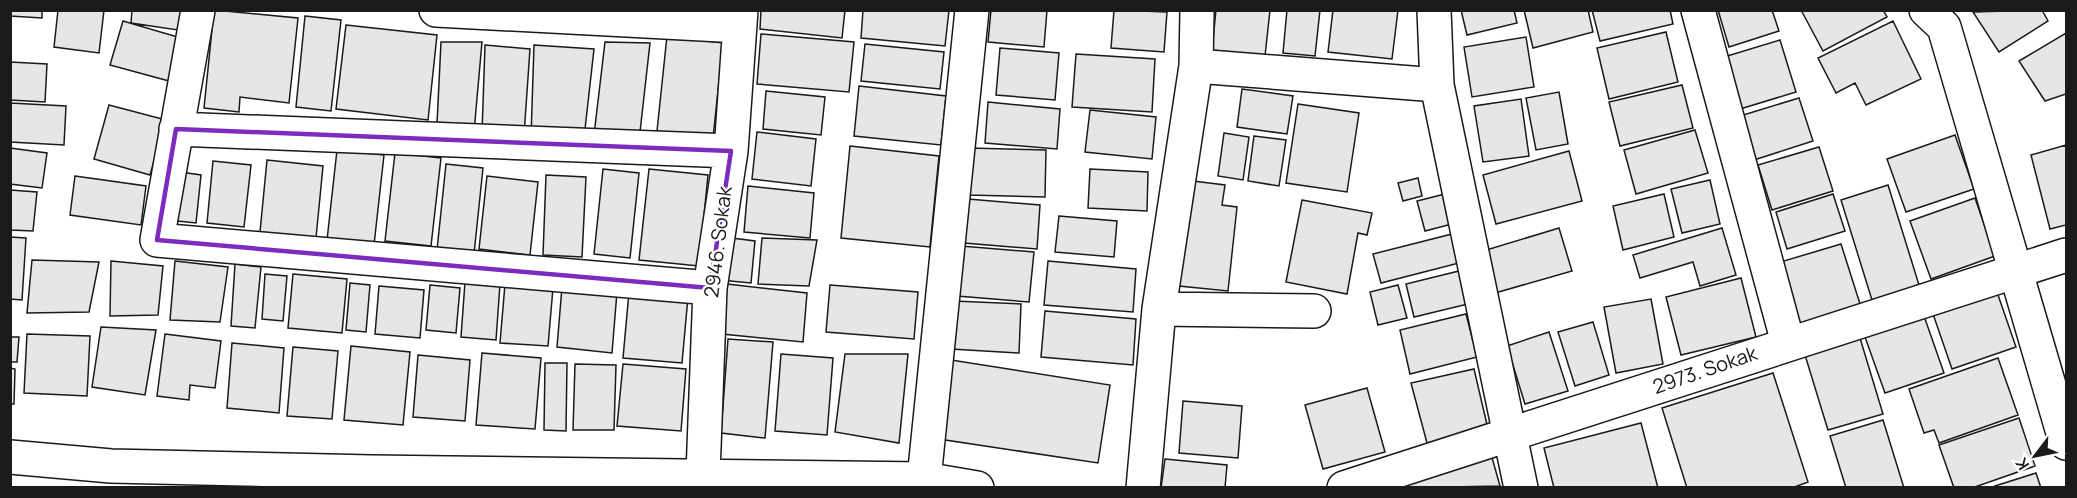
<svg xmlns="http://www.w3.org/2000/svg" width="2077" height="498" font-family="Manrope,sans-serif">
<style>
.building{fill:#e6e6e6;stroke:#1a1a1a;stroke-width:1.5}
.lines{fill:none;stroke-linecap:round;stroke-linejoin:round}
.minor-casing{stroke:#1a1a1a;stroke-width:36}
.minor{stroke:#fff;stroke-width:33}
.marked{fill:none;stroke:#7b2cbf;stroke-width:4.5;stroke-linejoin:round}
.labels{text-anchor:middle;stroke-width:4.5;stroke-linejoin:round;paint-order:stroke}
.street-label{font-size:20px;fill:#1a1a1a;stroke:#fff}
</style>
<rect width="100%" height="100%" fill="#fff"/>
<path class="building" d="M10,10H42V18L10,16Z
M58,10H104L99,53L54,47Z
M132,10H181L178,30L131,23Z
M214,10L298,18L289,103L240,97L239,112L204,108Z
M761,10H845L842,38L760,29Z
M863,10H949L945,46L861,38Z
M991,10H1047L1044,47L988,42Z
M1114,10L1167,12L1164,52L1111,48Z
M1216,10H1270L1265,56L1212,50Z
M1287,10H1320L1315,56L1283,53Z
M1333,10H1398L1392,59L1328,52Z
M1461,10H1514L1517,23L1467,35Z
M1524,10H1588L1593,32L1533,48Z
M1592,10H1670L1673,24L1600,41Z
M1718,10H1772L1779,31L1729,47Z
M1801,10H1883L1887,17L1823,51Z
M2042,10L2048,21L1999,52L1973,12Z
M305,16L341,20L331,111L296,107Z
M123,21L181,38L169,81L110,65Z
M1893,21L1921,79L1866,105L1855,83L1836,93L1818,58Z
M346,25L437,35L428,120L336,109Z
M1666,32L1678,82L1609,99L1597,48Z
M2066,33V94L2045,101L2019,61Z
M761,34L854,42L849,92L757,84Z
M667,36L723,43L713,138L657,131Z
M1526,37L1534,87L1472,97L1464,47Z
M1780,40L1796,92L1740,109L1724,57Z
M441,42H482L474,132L437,124Z
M605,42L650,43L639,141L594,135Z
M865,44L944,52L940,89L861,81Z
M485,45L530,49L524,135L482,133Z
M534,45L594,49L584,138L531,137Z
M1000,48L1059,53L1055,100L996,95Z
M1076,54L1155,59L1152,112L1072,107Z
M10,62L47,64L45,102L10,100Z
M1682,85L1693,128L1620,146L1609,102Z
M859,86L946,96L941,145L854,136Z
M1242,89L1293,96L1287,134L1237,127Z
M766,91L825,97L821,135L763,129Z
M1559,92L1568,144L1536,150L1526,98Z
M1799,98L1813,141L1754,160L1740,116Z
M1521,99L1529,156L1483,162L1474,106Z
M988,102L1060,109L1057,149L985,143Z
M10,103L66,106L64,145L10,142Z
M1298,104L1359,113L1347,192L1286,183Z
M109,105L166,120L150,175L94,159Z
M1090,110L1156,117L1152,159L1085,152Z
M1695,130L1708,173L1636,194L1624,150Z
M757,132L816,139L811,186L752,179Z
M1224,133L1249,137L1243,180L1218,176Z
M1955,135L1974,189L1906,212L1887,159Z
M1254,136L1286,140L1279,186L1248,181Z
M2066,145V225L2050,229L2031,155Z
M850,146L939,156L930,247L841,238Z
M1819,147L1833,191L1772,210L1758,165Z
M10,148L47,153L42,188L10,184Z
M969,148L1046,150L1045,197L967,195Z
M337,150L384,155L374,245L327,240Z
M1569,151L1582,201L1496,224L1483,175Z
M395,153L441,158L431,246L385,241Z
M267,160L323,166L316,238L260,232Z
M213,161L251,165L244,227L207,223Z
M446,164L483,168L474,254L437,250Z
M603,169L639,173L630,258L594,254Z
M649,169L708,175L699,266L639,260Z
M1090,169L1148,172L1147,211L1088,208Z
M173,171L201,175L196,223L168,220Z
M546,175L586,177L582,257L543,255Z
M75,176L146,186L141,225L70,215Z
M487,176L538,182L530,255L479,249Z
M1418,178L1422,196L1403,201L1398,183Z
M1185,180L1225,185L1222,205L1237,207L1228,291L1179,286Z
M1710,180L1720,224L1682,233L1671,189Z
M1888,185L1919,285L1872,300L1841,200Z
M748,186L814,193L810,238L744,232Z
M10,190L37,192L33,231L10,230Z
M1445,194L1452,224L1425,231L1417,201Z
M1664,194L1674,237L1623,250L1613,206Z
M1833,194L1845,231L1787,249L1776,212Z
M1975,198L1995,256L1931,279L1910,221Z
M968,199L1040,205L1037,249L964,243Z
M1302,200L1372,213L1367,235L1358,233L1347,294L1286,282Z
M1059,216L1117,221L1114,257L1055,252Z
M1559,228L1572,271L1495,293L1483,251Z
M1722,228L1736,275L1700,286L1693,262L1640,278L1633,255Z
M1452,234L1459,263L1381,283L1373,254Z
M10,237L26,238L22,300L10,299Z
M724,237L755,241L751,283L720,280Z
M762,238L817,240L809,286L758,284Z
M1841,244L1861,307L1794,328L1774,264Z
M961,246L1034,252L1029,302L957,296Z
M32,260L99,262L89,312L27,313Z
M111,261L163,266L158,315L110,316Z
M175,261L228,267L220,322L170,320Z
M1048,261L1136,269L1133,312L1044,305Z
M235,264L261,267L255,328L231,326Z
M1459,271L1468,304L1414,317L1406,284Z
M265,274L287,276L283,321L262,319Z
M293,274L347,279L342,333L288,328Z
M1741,278L1756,337L1681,355L1666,297Z
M465,282L500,284L496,340L461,337Z
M350,283L370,285L366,332L346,330Z
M505,284L553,288L548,346L500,343Z
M727,284L807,293L803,342L722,334Z
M430,285L460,288L456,333L426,330Z
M830,285L918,292L914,339L826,332Z
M1398,285L1407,318L1378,325L1370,292Z
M379,286L424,290L420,338L375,334Z
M562,287L617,292L612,353L557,347Z
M629,292L688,297L682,363L623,358Z
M1997,292L2016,347L1952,369L1933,314Z
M1651,299L1663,364L1616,373L1604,307Z
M953,301L1021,304L1019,353L951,349Z
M1045,311L1136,319L1133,365L1041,357Z
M1466,314L1477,357L1410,374L1400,330Z
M1924,316L1944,373L1885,393L1865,337Z
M1593,322L1609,375L1575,386L1558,332Z
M101,327L156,330L145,395L92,387Z
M1549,332L1568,391L1525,404L1507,346Z
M27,334L90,336L87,396L24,393Z
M165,334L221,341L215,388L190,385L189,400L157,396Z
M10,337H19L17,362H10Z
M1860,338L1883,414L1828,430L1805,355Z
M728,339L773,342L765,438L721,433Z
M232,343L284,348L279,413L227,408Z
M351,346L410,352L403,425L344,420Z
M293,347L338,351L332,419L287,416Z
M482,353L541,358L535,429L476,425Z
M781,354L833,358L827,435L775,431Z
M845,354H908L899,443L835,432Z
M418,355L470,360L465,421L413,417Z
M1998,358L2018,415L1939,443L1934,430L1924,433L1909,389Z
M951,360L1110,385L1098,463L939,439Z
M545,363H567L566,431L544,430Z
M575,364L616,365L614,430H573Z
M623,364L686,369L681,431L617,426Z
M10,368L15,369L14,404H10Z
M1474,369L1488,429L1427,443L1411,383Z
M1773,373L1808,482L1792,488H1687L1662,408Z
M1367,388L1385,452L1323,469L1305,405Z
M1183,401L1242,406L1238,458L1179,453Z
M2019,418L2035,466L1972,488H1954L1939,445Z
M1883,420L1904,488H1846L1830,436Z
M1641,423L1658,488H1554L1544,448Z
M1491,454L1500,486L1397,488Z
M1165,459L1227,465L1225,488H1161Z
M2036,473L2041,488H1991L1995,486Z"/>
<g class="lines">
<g class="minor-casing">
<path id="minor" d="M198,10L157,240L710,288
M436,10L740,26
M1434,10L1437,85L1521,488
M1698,10L1788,343
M1926,10L1944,27L2066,443
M1196,66L1437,85
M176,129L731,151
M1159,309L1314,311
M10,457L111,466L371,472L924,479L977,488
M703,474L710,288L731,151L741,10
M924,479L972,10
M1143,488L1159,309L1196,66L1197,10
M1344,488L2066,255"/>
</g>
<use href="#minor" class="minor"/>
</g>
<path class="marked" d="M176,129L731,151L710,288L157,240Z"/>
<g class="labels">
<g class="street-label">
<text transform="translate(718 242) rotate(-83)" y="7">2946. Sokak</text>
<text transform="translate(1705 370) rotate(-19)" y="7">2973. Sokak</text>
</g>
</g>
<rect width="2077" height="498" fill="none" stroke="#1a1a1a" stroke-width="24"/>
<g transform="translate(2035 456) rotate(238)" stroke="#ffffff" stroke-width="4.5" paint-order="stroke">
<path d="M0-4.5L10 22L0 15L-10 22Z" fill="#1a1a1a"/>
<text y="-9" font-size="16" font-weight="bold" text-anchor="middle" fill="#1a1a1a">K</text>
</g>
</svg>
